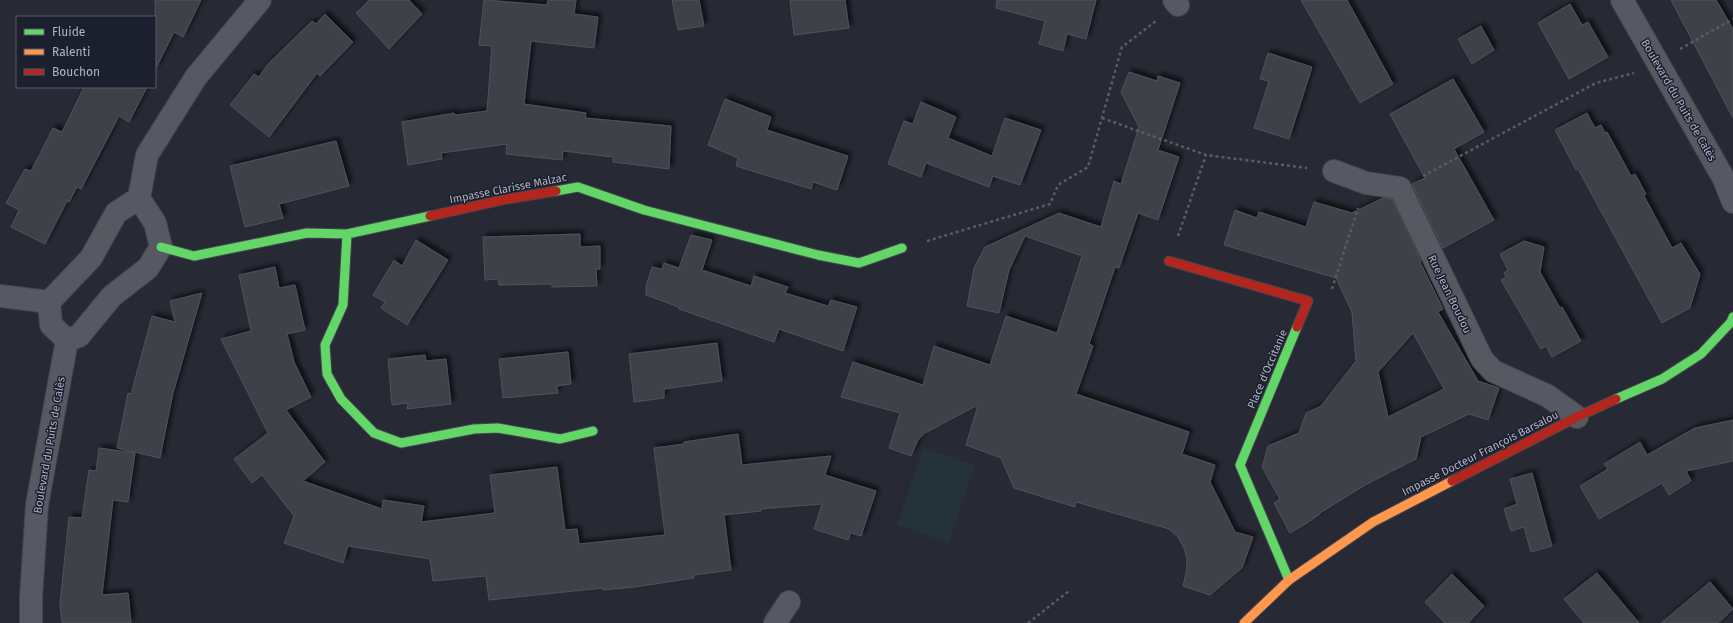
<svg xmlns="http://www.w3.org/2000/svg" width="1733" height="623" font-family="'Fira Sans',sans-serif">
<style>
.green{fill:#243239}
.building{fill:#3f414a;stroke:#4f515c;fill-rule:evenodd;filter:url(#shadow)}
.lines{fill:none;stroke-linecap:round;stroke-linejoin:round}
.street-casing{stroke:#43454d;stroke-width:24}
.fast-casing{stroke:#43454d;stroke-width:11}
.slow-casing{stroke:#43454d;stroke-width:11}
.jam-casing{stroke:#43454d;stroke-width:11}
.path{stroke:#595c64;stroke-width:2.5;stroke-dasharray:3 3;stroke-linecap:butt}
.street{stroke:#575962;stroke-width:22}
.fast{stroke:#63d668;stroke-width:9}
.slow{stroke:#ff974d;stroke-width:9}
.jam{stroke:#b3261e;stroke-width:9}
.labels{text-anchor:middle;stroke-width:3;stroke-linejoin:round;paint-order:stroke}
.street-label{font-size:11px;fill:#b0b4c6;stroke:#1b1f2e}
</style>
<defs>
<filter id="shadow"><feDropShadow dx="3.5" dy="-3.5" stdDeviation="2" flood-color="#0009"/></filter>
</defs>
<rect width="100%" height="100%" fill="#272a34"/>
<path class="green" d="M923,448L975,465L949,543L897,525Z"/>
<path class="building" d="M155,0H201L183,37L174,32L155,70Z
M369,0H409L422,14L389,49L356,13Z
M484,0L547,5L548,0H576L574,14L598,17L594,48L531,41L524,104L586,113L585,118L671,126L669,169L613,162V157L563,151L562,160L506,154L507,144L441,153L442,159L408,165L402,122L454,113L456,115L487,111L492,46L479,45Z
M672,0H699L704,26L678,30Z
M790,0H845L849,28L794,35Z
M997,0H1096L1086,39L1067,34L1063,51L1039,44L1045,21L996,8Z
M1301,0H1347L1393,84L1360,103Z
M1671,0H1716L1733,29V118Z
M1570,4L1582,25L1588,22L1608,57L1569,79L1538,23Z
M325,14L353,42L320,76L317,73L269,137L230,105L254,74L259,77L268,64L312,21L316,24Z
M1481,26L1494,50L1472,64L1458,39Z
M1268,53L1312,67L1289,139L1254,128L1269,81L1260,79Z
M1129,72L1157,81L1158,76L1180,83L1158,150L1179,157L1158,220L1138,213L1119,268L1115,267L1089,344L1093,346L1076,394L1189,432L1182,454L1215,465L1210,482L1235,532L1253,537L1242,568L1210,595L1183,586L1186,573L1187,559L1184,548L1178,537L1169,529L1076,502L1075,507L1014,488L1001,458L966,445L978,405L925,433L918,440L911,456L889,448L900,413L841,397L853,362L923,385L934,346L990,365L1006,316L1057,333L1082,256L1025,236L1009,270L999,313L967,306L974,268L985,247L1059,213L1101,227L1114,181L1121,184L1139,127L1121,92Z
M1453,79L1484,132L1454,149L1494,220L1443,248L1412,184L1425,178L1390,114Z
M84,87H147L129,122L119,116L81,189L77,187L69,202L67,201L45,244L11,227L19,210L6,203L25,169L31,171L53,128L62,132Z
M725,99L771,117L767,130L848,156L837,190L813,182L811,189L736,166L738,158L708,145Z
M921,102L956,117L948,138L992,156L1005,118L1041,130L1020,185L993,176L989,187L926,163L921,177L888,164L904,121L913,124Z
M1587,113L1595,128L1601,125L1605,133L1607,132L1631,176L1635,174L1646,194L1644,196L1672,248L1681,243L1700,274L1690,308L1662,323L1578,169L1576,170L1555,130Z
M336,141L349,186L279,204L283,218L245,227L230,166Z
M1383,198L1392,199L1421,261L1420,262L1443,309L1438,312L1478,381L1499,388L1488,420L1469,414L1421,437L1416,459L1367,484L1320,513V514L1307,523L1290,533L1274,503L1280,499L1262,467L1268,446L1299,433L1306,413L1321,406L1356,361L1352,312L1336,278L1224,245L1235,210L1257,218L1259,212L1306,227L1314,202L1352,213ZM1413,333L1444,389L1388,417L1378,372Z
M580,234V247L600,246V269H596L597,286L552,287V284L499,285L498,279L485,280L483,237Z
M691,235L712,240L702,270L751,286L754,276L788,287L785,293L828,306L831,300L857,307L843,351L779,329L774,342L679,309V307L646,295V286L652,267L662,269L664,263L679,268Z
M416,240L448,260L407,325L381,308L385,302L373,295L394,260L402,266Z
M1524,241L1544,247L1540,272L1560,308L1562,307L1581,341L1552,357L1546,346L1541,349L1501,280L1506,277L1504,273L1508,270L1500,254Z
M275,267L279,288L295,285L305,330L287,334L294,362L311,397L286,410L325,462L303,481L382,509L383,500L424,506L421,522L495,513L490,475L557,467L565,530L577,529L579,544L665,535L654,448L684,444V442L738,434L742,465L831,456L825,475L876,491L861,536L851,533L848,540L814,529L822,504L760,509L761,511L724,515L731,570L694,575V578L635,587L603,590V588L489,600L486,576L433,581L430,559L348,546L343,563L284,543L294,516L262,475L252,483L234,459L268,433L221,339L251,331L239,275Z
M202,293L173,393L160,458L117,448L128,393L131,394L152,316L175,322L170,301Z
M717,343L722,381L664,389V398L634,402L629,354Z
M568,352L571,384L557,386L558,393L503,398L499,359Z
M425,355L426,361L446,359L451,404L407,409L408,403L392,405L388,359Z
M1733,420V461L1686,471L1691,481L1669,495L1662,483L1599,519L1580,486L1608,469L1604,464L1640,442L1647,455L1695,428Z
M99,448L135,453L128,502L113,500L102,595L128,593L131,623H62L60,604L69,517L82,518L89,470L96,471Z
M1532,473L1552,546L1531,552L1524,527L1511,531L1504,509L1517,504L1510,479Z
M1597,573L1639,623H1584L1564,599Z
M1452,574L1484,606L1468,623H1445L1425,602Z
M1710,582L1733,609L1718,623H1661Z"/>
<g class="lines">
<g class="street-casing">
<path id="street" d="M1174,0L1178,5
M1622,0L1724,179L1733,202
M1334,171L1366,183L1400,188L1482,359L1493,371L1548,396L1577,417
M139,198L147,155L196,77L260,0
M0,296L49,302
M67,340L79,336L112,296L148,268L161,247L155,223L139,198
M67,340L51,325L49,302L91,258L116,213L139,198
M31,623V598L37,505L67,340
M775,623L789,602"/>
</g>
<g class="fast-casing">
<path id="fast" d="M556,191L578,187L644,210L818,255L859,263L902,248
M347,234L343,305L325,345L327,374L341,399L374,433L401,443L474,429L498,428L560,439L593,431
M161,247L194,256L307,233L347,234L430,216
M1616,399L1662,379L1701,354L1731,322L1733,317
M1289,580L1240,465L1297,327"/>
</g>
<g class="slow-casing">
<path id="slow" d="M1244,623L1289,580L1373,522L1452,481"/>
</g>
<g class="jam-casing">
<path id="jam" d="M430,216L507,199L556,191
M1169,261L1308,301L1297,327
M1452,481L1577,417L1616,399"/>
</g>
<path class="path" d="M1680,49L1733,19
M1102,118L1206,155L1307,168
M1423,176L1596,83L1634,73
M1178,236L1206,155
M927,241L1050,204L1058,185L1088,167L1122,47L1156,21
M1332,289L1358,208
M1028,623L1069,591"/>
<use href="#street" class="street"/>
<use href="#fast" class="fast"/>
<use href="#slow" class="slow"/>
<use href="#jam" class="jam"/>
</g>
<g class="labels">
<g class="street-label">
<text transform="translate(1679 100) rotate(60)" y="4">Boulevard du Puits de Calès</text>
<text transform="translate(508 188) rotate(-11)" y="4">Impasse Clarisse Malzac</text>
<text transform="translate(1450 294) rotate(64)" y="4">Rue Jean Boudou</text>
<text transform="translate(1267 369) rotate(-67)" y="4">Place d'Occitanie</text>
<text transform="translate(49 445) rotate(-80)" y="4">Boulevard du Puits de Calès</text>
<text transform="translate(1480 453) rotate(-27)" y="4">Impasse Docteur François Barsalou</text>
</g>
</g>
<rect x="16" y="16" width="140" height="72" fill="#1b1f2e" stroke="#575b6b"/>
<rect x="24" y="29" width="20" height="6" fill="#63d668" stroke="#575b6b"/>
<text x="52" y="36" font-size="12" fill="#b0b4c6">Fluide</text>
<rect x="24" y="49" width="20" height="6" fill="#ff974d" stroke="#575b6b"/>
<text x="52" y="56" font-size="12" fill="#b0b4c6">Ralenti</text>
<rect x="24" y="69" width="20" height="6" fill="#b3261e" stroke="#575b6b"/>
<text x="52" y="76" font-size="12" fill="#b0b4c6">Bouchon</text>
</svg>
